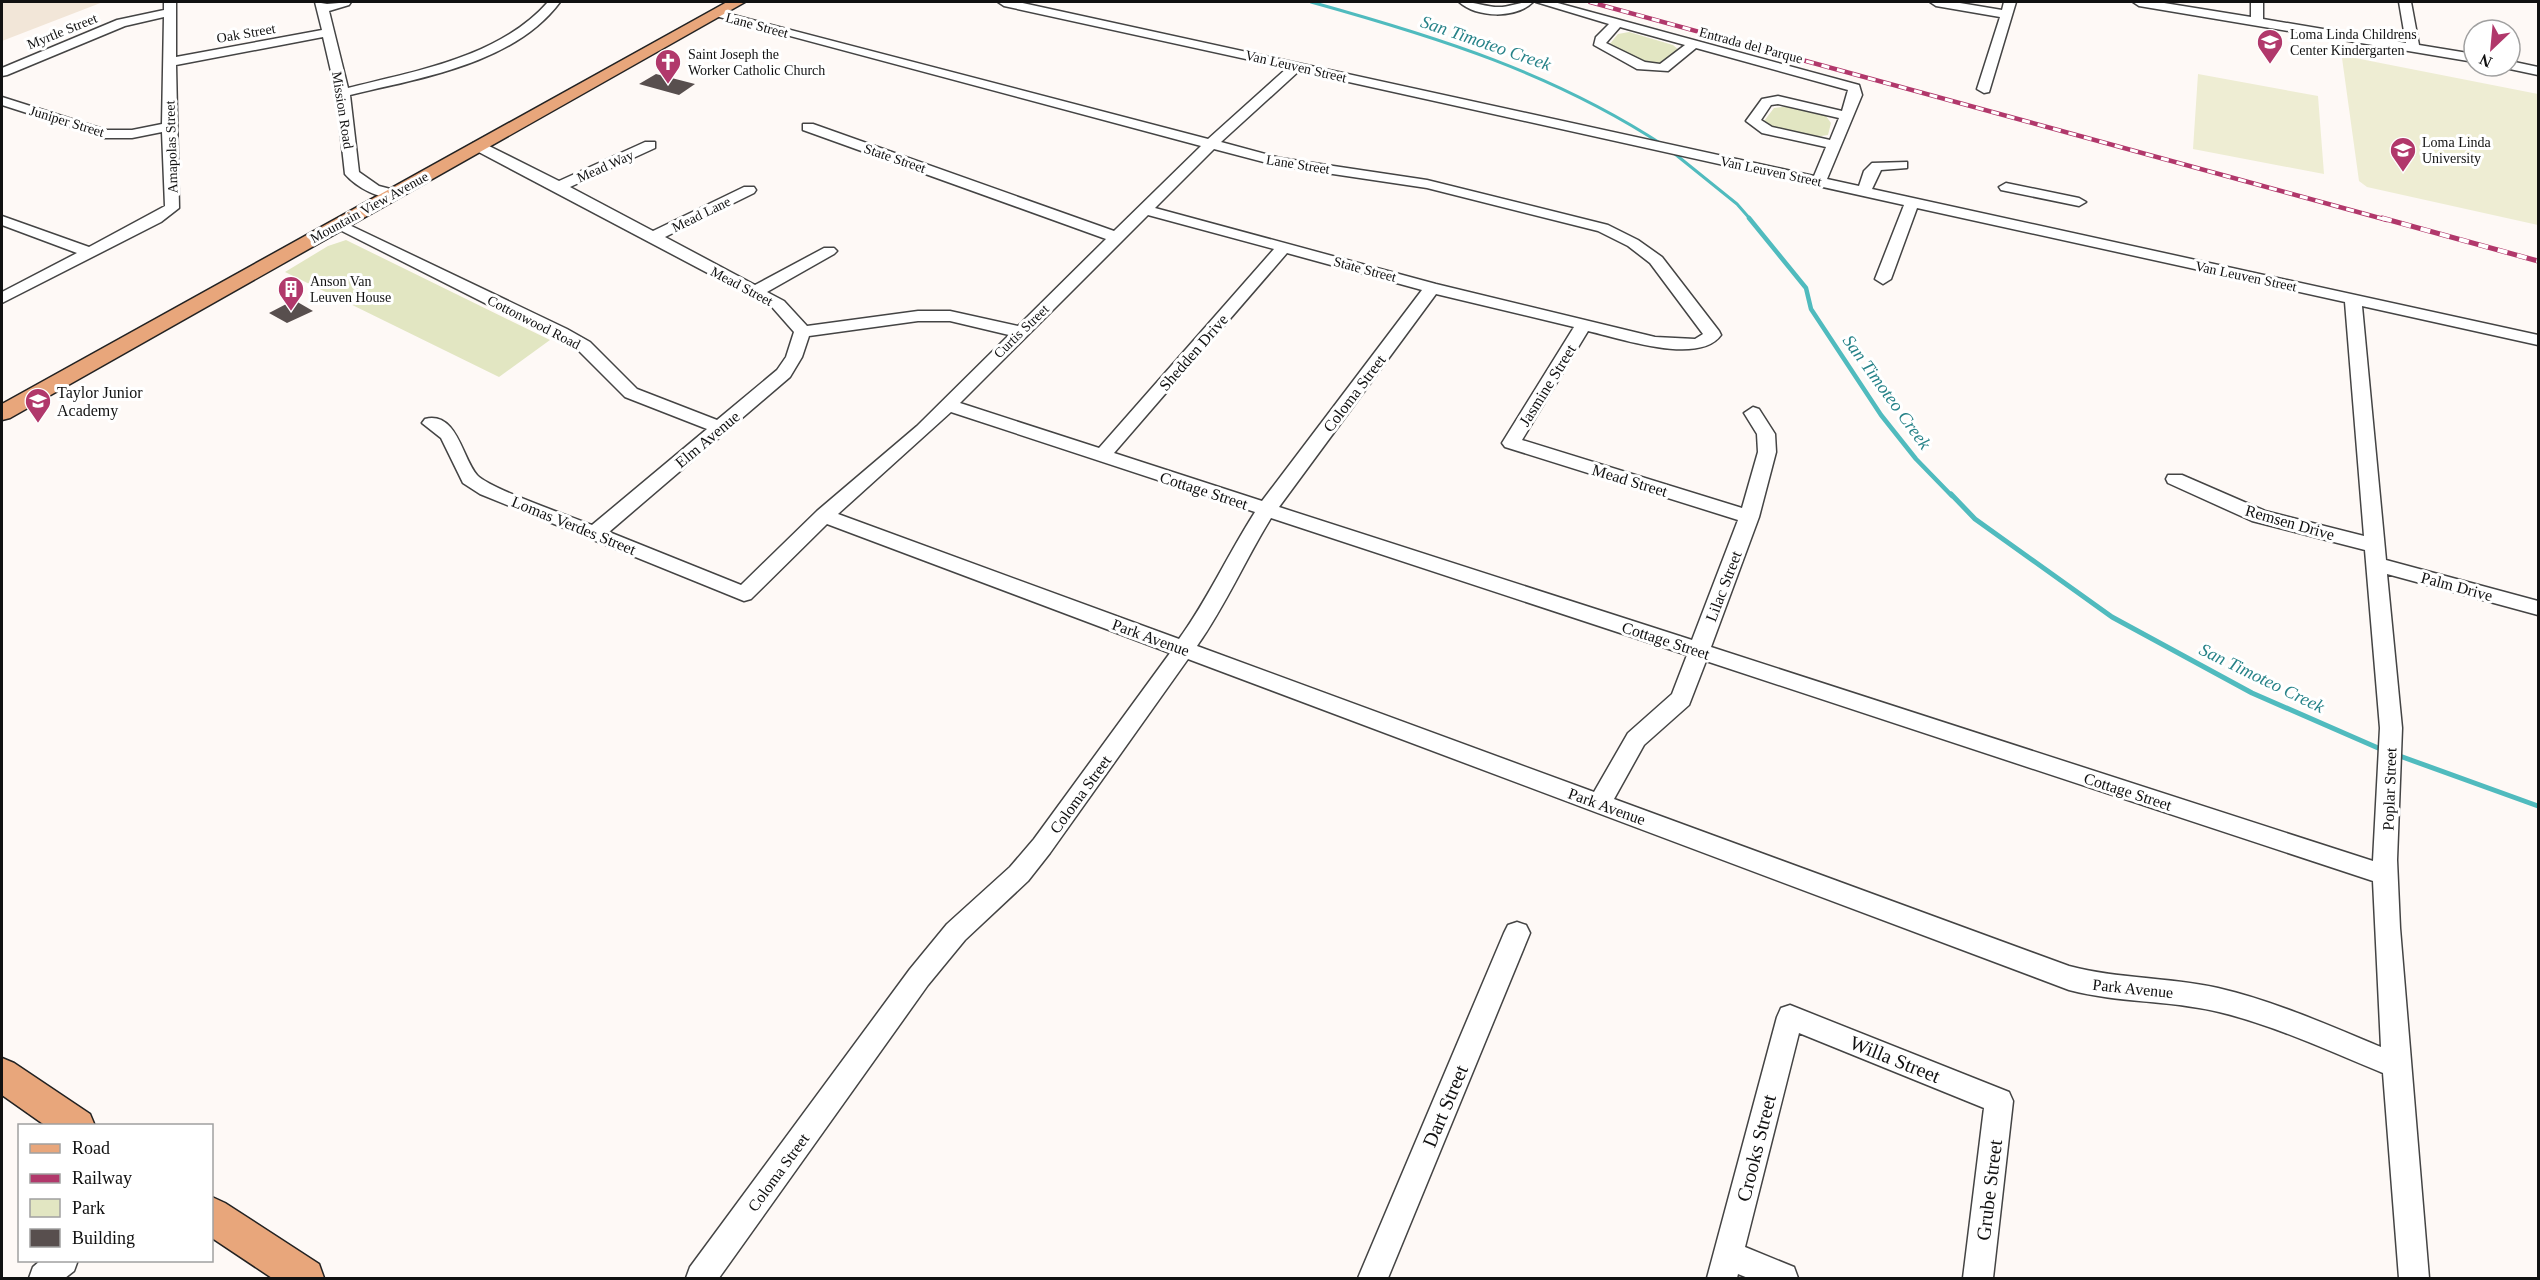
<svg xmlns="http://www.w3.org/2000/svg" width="2540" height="1280" font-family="'Times New Roman',serif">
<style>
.farmland{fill:#f2e6d8}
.green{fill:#e2e6c2}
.pitch{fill:#eeedd3}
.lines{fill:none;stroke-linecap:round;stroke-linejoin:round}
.stream-far2{stroke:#50bbbe;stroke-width:3}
.stream-far1{stroke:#50bbbe;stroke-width:4.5}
.stream{stroke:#50bbbe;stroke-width:5}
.building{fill:#584f4e}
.minor-casing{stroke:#444;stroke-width:3}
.major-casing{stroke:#222;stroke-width:3}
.minor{fill:#fff;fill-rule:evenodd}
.major{fill:#e8a67b;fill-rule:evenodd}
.rail-far1-casing{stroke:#b1386b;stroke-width:4.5}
.rail-casing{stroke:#b1386b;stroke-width:5}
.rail-far1{stroke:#fff;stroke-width:3;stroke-dasharray:8;stroke-linecap:butt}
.rail{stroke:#fff;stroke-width:4;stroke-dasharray:10;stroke-linecap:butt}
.labels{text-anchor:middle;stroke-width:6;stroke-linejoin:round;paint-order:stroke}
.far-street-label{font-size:14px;fill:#111;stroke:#fff}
.far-poi-label{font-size:14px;fill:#111;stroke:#fff;text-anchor:start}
.street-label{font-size:16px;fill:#111;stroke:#fff}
.poi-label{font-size:16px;fill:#111;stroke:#fff;text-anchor:start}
.water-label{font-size:18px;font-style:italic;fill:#268288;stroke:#fff}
.near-street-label{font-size:20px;fill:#111;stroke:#fff}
</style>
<rect width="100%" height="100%" fill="#fef9f6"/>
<path class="farmland" d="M2,2H103L2,41Z"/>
<path class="green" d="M1629,32L1673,45L1679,50C1650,78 1639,61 1609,45L1618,34Z
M1788,106L1826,116L1831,123L1828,135L1814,137L1765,125L1764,121L1774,108Z
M346,240L550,340L499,377L285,272L328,246Z"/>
<path class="pitch" d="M2350,57L2538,94V225L2367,187L2359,181L2342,58Z
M2198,74L2318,96L2324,174L2193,149Z"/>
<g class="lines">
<path class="stream-far2" d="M1311,2C1437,37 1553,73 1663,145
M1670,150L1737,204L1751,220"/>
<path class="stream-far1" d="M1749,218L1806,288L1811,309L1881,415L1916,459L1952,496"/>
<path class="stream" d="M1951,494L1975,519L2112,617L2252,693L2385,751
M2397,755L2538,806"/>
</g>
<path class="building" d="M656,74L695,84L679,95L639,84Z
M294,300L313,311L287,323L269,313Z"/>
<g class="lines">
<g class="minor-casing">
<path id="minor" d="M164,2H176V57L322,30L315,2L327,4L351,2L349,5L329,11L348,88C416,71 500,57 548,2H560C514,64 420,78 350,95L359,172L379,186L398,191L400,194L398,197C381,201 356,187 345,174L336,93L323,37L176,65L179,208L161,222L2,303V292L77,253L2,225V216L89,247L165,206L162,132L132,138H105L2,105V97L106,130H132L162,124L164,17L125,26L7,75L2,76V68L117,20L164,10Z
M998,2H1018L1814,176L1826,147L1762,133L1746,121L1762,99L1778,96L1842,111L1848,90L1696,48L1668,71L1637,69L1594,45L1596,37L1609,24L1536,2H1554L1859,85L1862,95L1827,179L1859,186L1864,171L1872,163L1907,162V168L1881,170L1872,189L2538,335V345L2362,306L2386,560L2538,601V615L2387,574L2402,728L2397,860L2400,928L2429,1278H2399L2383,1073C2329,1051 2276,1026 2219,1012C2170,1000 2118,1003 2069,990L1188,659L1050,853L1028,881L965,940L928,985L719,1278H686L690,1267L910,969L947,924L1010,867L1034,839L1170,653L827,524L751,599L744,601L480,494L463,483L441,438L422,423L425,419C457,411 462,458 477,475C490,489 570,516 592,525L707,429L625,397L578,350L330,225L333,222H343L567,329L590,342L637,389L717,420L777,370L786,357L794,332L772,307L473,149V143H483L559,181L645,142H655V148L570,187L653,231L744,187H754L756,190L754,193L665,237L755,285L824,248H834L837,251L834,254L767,292L784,301L807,326L918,311H950L1018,326L1106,239L803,130V124H813L1114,231L1201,146L708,14L718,11L1208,139L1287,68L1004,6ZM1620,27L1685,45L1660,64L1645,62L1606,43ZM1299,71L1904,205L1875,279L1883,284L1891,279L1917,208L2345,302L2364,536L2265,511L2182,475H2168L2166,479L2168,483L2252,521L2365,550L2380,728L2373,861L1711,647L1759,517L1776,452L1775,434L1759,409L1753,407L1744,413L1757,434L1758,452L1742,508L1522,440L1588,331C1619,338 1699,366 1721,335L1719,331L1662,257L1638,240L1608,225L1427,180L1280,158L1221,142ZM1778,104L1839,118L1830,140L1772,127L1761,120L1771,105ZM1214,149L1279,166L1427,188L1598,231L1628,246L1650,263L1703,334L1695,339L1655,337L1436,284L1155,208ZM1148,215L1274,249L1099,448L960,403ZM1287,253L1422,290L1262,501L1114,453ZM1436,294L1574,327L1502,443L1505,447L1738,520L1692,640L1279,507ZM918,321H950L1009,335L917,426L817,511L741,585L609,532L790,377L802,357L809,336ZM951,412L1255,512C1228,554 1208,599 1179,639L838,514ZM1271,518L1687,655L1672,694L1628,733L1594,792L1197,646C1226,605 1245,560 1271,518ZM1706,661L2373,881L2381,1047C2328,1025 2274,1001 2218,988C2169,977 2118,979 2069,966L1614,799L1644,745L1689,705Z
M1459,2C1473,1 1485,7 1499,7C1511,7 1521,1 1533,2C1516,19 1477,18 1459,2Z
M1930,2H1954L2002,10L2004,2H2016L1989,92L1984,93L1977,89L2000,17L1936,6Z
M2133,2H2158L2251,17V2H2263V19L2406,43L2399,2H2411L2419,45L2474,54V62L2139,6Z
M2510,61L2538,67V75L2505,68L2504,66H2510Z
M2006,183L2079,198L2086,202L2079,206L2001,190L1999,187Z
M1517,922L1526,925L1530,933L1388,1278H1358L1504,933L1508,925Z
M1790,1005L2009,1092L2013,1101L1993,1278H1963L1984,1108L1799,1033L1745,1247L1794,1267L1798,1278H1748L1738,1274L1737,1278H1707L1777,1017L1781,1008Z
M41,1260H78L74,1271L65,1278H29L33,1267Z"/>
</g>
<g class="major-casing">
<path id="major" d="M727,2H745L10,418L2,420V404Z
M2,1058L14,1063L90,1114L95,1126H46L2,1095Z
M212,1197L225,1203L319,1264L324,1278H272L212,1238Z"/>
</g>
<use href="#minor" class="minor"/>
<use href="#major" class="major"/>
<g class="rail-far1-casing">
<path id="rail-far1" d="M1590,2L2387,220"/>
</g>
<g class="rail-casing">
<path id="rail" d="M2382,218L2538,261"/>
</g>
<use href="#rail-far1" class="rail-far1"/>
<use href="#rail" class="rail"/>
</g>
<defs>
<g id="school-pin" transform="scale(1.35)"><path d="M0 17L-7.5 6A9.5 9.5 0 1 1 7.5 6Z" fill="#b1386b" stroke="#fff"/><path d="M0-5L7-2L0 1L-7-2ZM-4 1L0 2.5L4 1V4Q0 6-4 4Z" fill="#fff"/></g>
<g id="church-pin" transform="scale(1.35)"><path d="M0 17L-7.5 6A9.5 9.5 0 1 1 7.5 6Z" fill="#b1386b" stroke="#fff"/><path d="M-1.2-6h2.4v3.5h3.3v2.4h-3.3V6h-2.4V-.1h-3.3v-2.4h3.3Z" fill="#fff"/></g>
<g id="university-pin" transform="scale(1.35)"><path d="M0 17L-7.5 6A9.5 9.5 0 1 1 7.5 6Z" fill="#b1386b" stroke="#fff"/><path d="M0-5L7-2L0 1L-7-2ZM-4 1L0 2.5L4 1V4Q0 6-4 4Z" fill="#fff"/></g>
<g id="building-pin" transform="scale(1.35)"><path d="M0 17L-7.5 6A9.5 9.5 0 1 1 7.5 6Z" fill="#b1386b" stroke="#fff"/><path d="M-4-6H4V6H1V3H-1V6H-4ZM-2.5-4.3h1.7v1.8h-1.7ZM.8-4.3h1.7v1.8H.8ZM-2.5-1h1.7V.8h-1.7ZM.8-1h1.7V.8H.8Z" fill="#fff"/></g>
</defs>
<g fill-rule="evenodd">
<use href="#school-pin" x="2270" y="42"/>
<use href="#church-pin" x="668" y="62"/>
<use href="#university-pin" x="2403" y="150"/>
<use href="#building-pin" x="291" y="289"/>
<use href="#school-pin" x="38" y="401"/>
</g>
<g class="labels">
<g class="far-street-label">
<text transform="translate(757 25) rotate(15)" y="5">Lane Street</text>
<text transform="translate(62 31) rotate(-22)" y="5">Myrtle Street</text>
<text transform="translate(246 33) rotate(-10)" y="5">Oak Street</text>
<text transform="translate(1751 45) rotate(15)" y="5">Entrada del Parque</text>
<text transform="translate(1296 66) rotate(13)" y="5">Van Leuven Street</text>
<text transform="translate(343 110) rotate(81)" y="5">Mission Road</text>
<text transform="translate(67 121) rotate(17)" y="5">Juniper Street</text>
<text transform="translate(171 147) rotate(-92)" y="5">Amapolas Street</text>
<text transform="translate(895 158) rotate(19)" y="5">State Street</text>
<text transform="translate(1298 164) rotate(9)" y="5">Lane Street</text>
<text transform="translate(605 166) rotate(-24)" y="5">Mead Way</text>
<text transform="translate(1771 171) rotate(12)" y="5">Van Leuven Street</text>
<text transform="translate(369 207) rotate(-29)" y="5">Mountain View Avenue</text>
<text transform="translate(701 214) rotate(-26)" y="5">Mead Lane</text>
<text transform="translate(1365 269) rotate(15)" y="5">State Street</text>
<text transform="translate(2246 276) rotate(12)" y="5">Van Leuven Street</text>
<text transform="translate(742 286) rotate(28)" y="5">Mead Street</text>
<text transform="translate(534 322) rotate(27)" y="5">Cottonwood Road</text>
<text transform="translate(1021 331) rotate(-44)" y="5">Curtis Street</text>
</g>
<g class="far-poi-label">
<text x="2290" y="39">Loma Linda Childrens<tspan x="2290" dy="16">Center Kindergarten</tspan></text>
<text x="688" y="59">Saint Joseph the<tspan x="688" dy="16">Worker Catholic Church</tspan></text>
<text x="2422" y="147">Loma Linda<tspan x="2422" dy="16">University</tspan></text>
<text x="310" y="286">Anson Van<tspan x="310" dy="16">Leuven House</tspan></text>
</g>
<g class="street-label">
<text transform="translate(1193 352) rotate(-49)" y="6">Shedden Drive</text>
<text transform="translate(1547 385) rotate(-58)" y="6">Jasmine Street</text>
<text transform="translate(1354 393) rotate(-53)" y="6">Coloma Street</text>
<text transform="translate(707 439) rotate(-40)" y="6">Elm Avenue</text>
<text transform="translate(1630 480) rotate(17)" y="6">Mead Street</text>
<text transform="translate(1204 490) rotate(18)" y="6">Cottage Street</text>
<text transform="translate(2290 522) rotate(16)" y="6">Remsen Drive</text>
<text transform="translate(574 525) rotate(22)" y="6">Lomas Verdes Street</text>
<text transform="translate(1723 586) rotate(-69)" y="6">Lilac Street</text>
<text transform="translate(2457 586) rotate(15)" y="6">Palm Drive</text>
<text transform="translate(1151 637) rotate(20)" y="6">Park Avenue</text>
<text transform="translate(1666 640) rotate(18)" y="6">Cottage Street</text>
<text transform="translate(2389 789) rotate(-88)" y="6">Poplar Street</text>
<text transform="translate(2128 791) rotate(18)" y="6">Cottage Street</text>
<text transform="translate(1080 794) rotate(-54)" y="6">Coloma Street</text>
<text transform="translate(1607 806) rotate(20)" y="6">Park Avenue</text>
<text transform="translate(2133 988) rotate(6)" y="6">Park Avenue</text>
<text transform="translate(778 1172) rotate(-54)" y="6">Coloma Street</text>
</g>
<g class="poi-label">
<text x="57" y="398">Taylor Junior<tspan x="57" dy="18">Academy</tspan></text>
</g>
<g class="water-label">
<text transform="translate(1486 43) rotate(19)" y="6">San Timoteo Creek</text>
<text transform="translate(1887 392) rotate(54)" y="6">San Timoteo Creek</text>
<text transform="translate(2262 678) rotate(26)" y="6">San Timoteo Creek</text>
</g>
<g class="near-street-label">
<text transform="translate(1895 1059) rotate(22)" y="7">Willa Street</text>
<text transform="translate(1445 1106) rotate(-67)" y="7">Dart Street</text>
<text transform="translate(1756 1148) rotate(-76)" y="7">Crooks Street</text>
<text transform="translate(1989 1190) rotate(-83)" y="7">Grube Street</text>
</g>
</g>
<rect width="2540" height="1280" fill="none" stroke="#111111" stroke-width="6"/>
<rect x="18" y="1124" width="195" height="138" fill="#ffffff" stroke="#a0a0a0" stroke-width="1.5"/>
<rect x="30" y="1144" width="30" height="9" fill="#e8a67b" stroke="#a0a0a0" stroke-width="1.5"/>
<text x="72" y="1154" font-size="18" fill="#111111">Road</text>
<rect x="30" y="1174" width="30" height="9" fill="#b1386b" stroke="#a0a0a0" stroke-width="1.5"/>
<text x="72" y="1184" font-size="18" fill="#111111">Railway</text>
<rect x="30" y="1199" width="30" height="18" fill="#e2e6c2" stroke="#a0a0a0" stroke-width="1.5"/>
<text x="72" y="1214" font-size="18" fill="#111111">Park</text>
<rect x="30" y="1229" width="30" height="18" fill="#584f4e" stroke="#a0a0a0" stroke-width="1.5"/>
<text x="72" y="1244" font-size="18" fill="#111111">Building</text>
<g transform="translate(2492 48) rotate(206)"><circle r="28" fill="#ffffff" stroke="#a0a0a0" stroke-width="1.5"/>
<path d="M0-4.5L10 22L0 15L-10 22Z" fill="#b1386b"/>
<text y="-9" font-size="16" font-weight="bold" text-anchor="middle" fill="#111111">N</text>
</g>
</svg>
